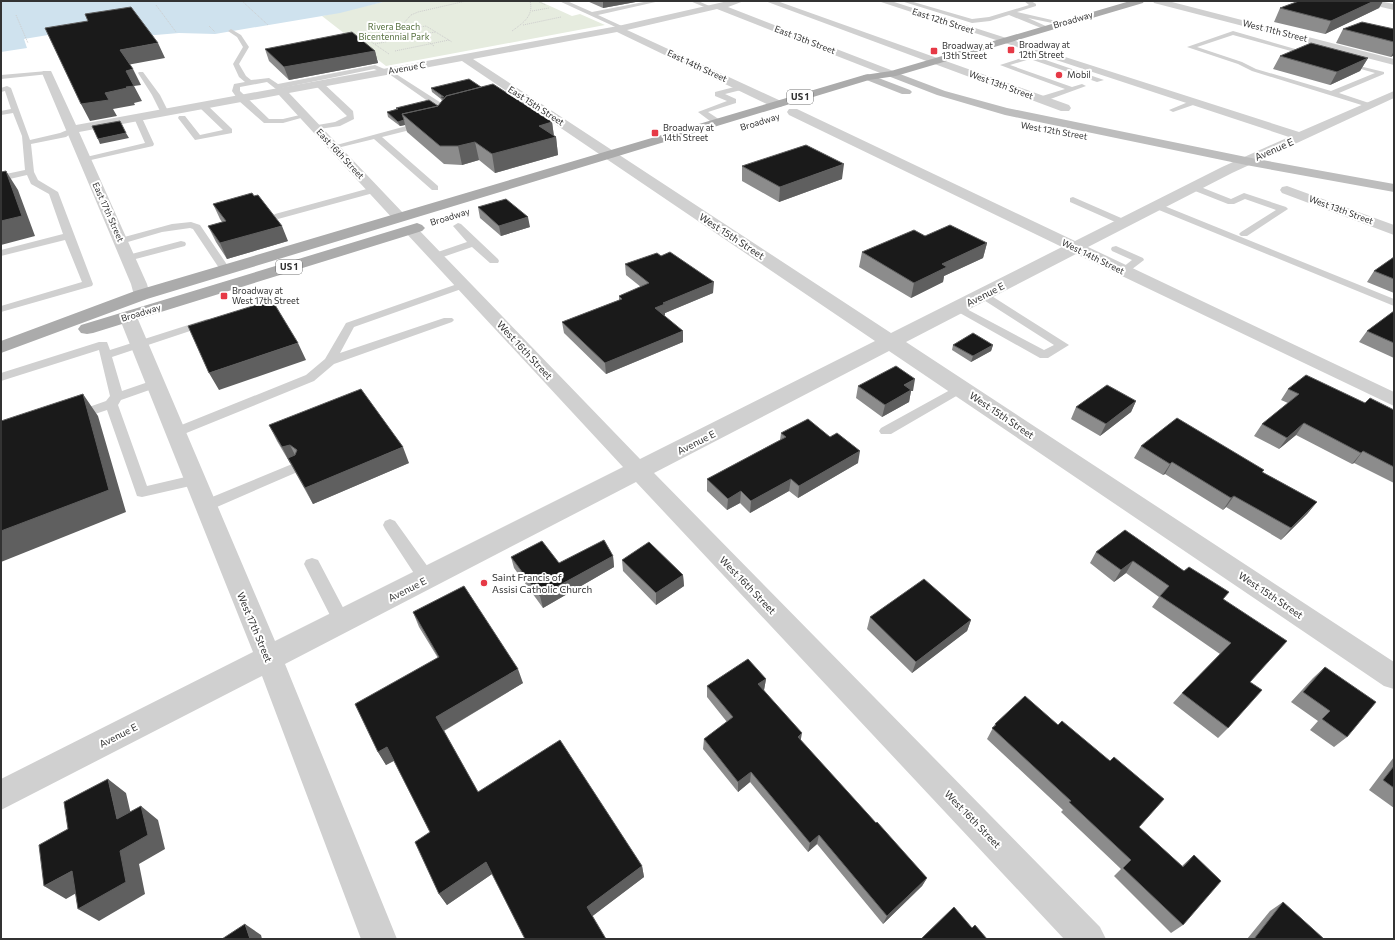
<svg xmlns="http://www.w3.org/2000/svg" width="1395" height="940" font-family="Commissioner,sans-serif">
<style>
.green{fill:#e6ecdf}
.water{fill:#cfe2ee}
.lines{fill:none;stroke-linecap:round;stroke-linejoin:round}
.path{stroke:#cdcdcd;stroke-width:1;stroke-dasharray:1 1;stroke-linecap:butt}
.lane{fill:#d0d0d0;fill-rule:evenodd}
.street{fill:#d0d0d0;fill-rule:evenodd}
.secondary{fill:#bdbdbd;fill-rule:evenodd}
.primary{fill:#ababab;fill-rule:evenodd}
.wall{fill:#8c8c8c}
.shaded-wall{fill:#5f5f5f}
.building{fill:#1a1a1a;stroke:#5f5f5f}
.poi-dot{fill:#e63946;stroke:#fff;stroke-width:1.5}
.labels{text-anchor:middle;stroke-width:4;stroke-linejoin:round;paint-order:stroke}
.far-street-label{font-size:9px;fill:#333;stroke:#fff}
.far-park-label{font-size:9px;fill:#56703f;stroke:#fff}
.far-poi-label{font-size:9px;fill:#333;stroke:#fff;text-anchor:start}
.shield{fill:#fff;stroke:#707070;stroke-width:1}
.shield-label{font-size:9px;font-weight:bold;fill:#333}
.street-label{font-size:10px;fill:#333;stroke:#fff}
.poi-label{font-size:10px;fill:#333;stroke:#fff;text-anchor:start}
</style>
<rect width="100%" height="100%" fill="#fff"/>
<path class="green" d="M387,1H539L572,16L580,14L605,25L386,66L322,16Z"/>
<path class="water" d="M1,1H387L340,13L215,34L179,33L120,38L108,25L24,39L27,48L1,52Z"/>
<g class="lines">
<path class="path" d="M242,1L268,25
M537,1L546,5
M156,5L176,32
M532,11L549,8
M16,15L28,43
M523,25L561,17
M209,26L215,32
M512,31C523,23 534,16 530,1
M375,44L435,32
M434,46L403,24L411,15L418,12L466,1
M395,51L449,40
M389,54L364,37L426,26L452,42"/>
<path class="lane" d="M559,1H567L592,12L649,1H660L598,15L624,27V29L622,30Z
M690,1H698L714,8L709,9Z
M901,1H910L972,19L989,17L1029,5L1024,1H1031L1036,4V6L1017,12L1065,23L1062,25L1028,18L1048,27V29L1046,30L1009,15L990,21L972,23Z
M231,29L241,35L249,47L239,64L246,76L251,80L269,78L278,84L375,65L396,74L449,108L450,110L442,122L382,137L438,186V190H432L374,139L333,149L329,147L436,118L442,111L392,76L374,69L282,88L285,91L281,93L267,82L240,87V91L269,119H283L304,114L308,116L283,123H264L239,101L232,91L234,84L245,82L239,77L233,64L243,47L237,37L228,31Z
M1233,31L1316,55L1313,57L1233,35L1197,47L1242,62L1256,69L1331,91L1375,73L1343,64V62L1384,72V74L1339,93L1375,105L1368,107L1252,71L1238,64L1187,47Z
M1043,51L1046,53L1037,57L1104,80L1097,82L1030,59L1010,65L1072,87L1082,84L1086,86L1045,101H1039V97L1065,89L1000,65Z
M47,71L50,73L49,74L1,79V75Z
M139,72H143L160,95L169,113L168,115L161,113L152,95L138,73Z
M316,82H322L353,111L354,119L340,126L312,130V126L335,122L347,116L316,86Z
M742,85L746,87L745,89L725,94L736,99V103L708,112L720,120V124H714L698,112L727,101L715,96V92Z
M7,86L11,88L30,140L60,133L72,128L76,130L66,137L31,144L34,172L38,180L58,192L93,284L92,286L1,312V306L82,282L65,240L1,256V250L63,234L49,194L31,184L27,175L1,181V175L25,170L22,136L13,113L1,115V111L11,109L5,91L1,92V88Z
M1193,100L1197,102L1196,104L1173,112L1169,110Z
M200,104H206L232,129V133L195,140L178,118L179,116H185L200,135L223,130L200,108Z
M135,116L142,118L154,144L153,146L82,162V158L145,143L134,118Z
M1193,184L1231,199L1244,193L1286,207L1288,209L1247,236H1241L1239,234L1241,232L1276,210L1245,199L1234,204H1228L1190,189V185Z
M374,187L377,188V192L278,219L273,216L275,214Z
M1073,197L1128,221L1130,223L1125,226L1122,225L1070,202V198Z
M1157,203L1394,299V306L1154,208V204Z
M191,222L200,225L230,269L229,271H221L193,229L190,228L162,232L121,244L116,241L117,239L172,224Z
M458,223L461,224L498,259L499,261L498,263H490L472,247L440,258H432L431,256L432,254L467,242L453,226Z
M181,241L185,242L186,244L185,246L128,261L123,258L124,256Z
M1116,246L1143,258L1144,260L1127,273H1119L1118,271L1132,260L1112,251L1111,249L1112,247Z
M463,282L467,283L468,285L467,287L354,327L340,353L444,318H452L454,320L452,322L334,364L314,381L179,436H169L167,433L169,430L306,375L325,359L346,323Z
M983,292L987,293L1069,345L1048,358H1040L951,308L957,305L961,306L1044,350L1054,345L979,297L978,295L979,293Z
M207,319L213,322L211,324L112,357L122,391L154,380L160,384L158,387L121,400L118,405L147,486L194,475L199,476L201,480L199,484L142,497L137,496L107,410L77,420L72,419L70,416L72,413L106,401L110,396L99,350L1,381V373L99,342H107L110,350Z
M961,384L965,385L967,388L965,391L891,434H881L879,431L881,428Z
M297,462L302,464L304,467L302,470L210,510L205,511L200,510L198,506L200,502Z
M390,519L395,521L433,574L435,579L433,584L427,585L421,584L385,529L383,525L385,521Z
M312,558L318,560L348,617L350,622L348,627L342,629L336,627L304,564L306,560Z"/>
<path class="street" d="M728,1H744L728,7L896,72L897,74L892,77L888,76L717,9L627,30L781,101L783,104L781,107H773L617,32L473,59L891,333L1062,247L789,115L787,112L789,109H797L1075,241L1222,167L1289,137L878,1H891L1299,132L1394,91V98L1232,173L1088,247L1394,392V406L1076,254L906,342L1394,662V689L1384,686L889,351L654,473L1100,927L1106,939H1064L636,482L285,664L397,939H361L262,676L1,810V779L253,652L119,317L122,313L128,312L134,313L137,317L275,641L623,467L406,233L403,230L406,227H416L640,459L875,341L462,61L289,93L404,214L406,217L404,220H394L279,95L79,132L147,284L150,295L147,299L141,300L135,299L131,284L42,73L43,71H51L52,73L76,125L618,26Z
M765,1H777L1069,105L1071,108L1069,111H1061Z
M1153,1H1168L1394,59V65L1154,3Z
M1363,1H1379L1394,4V10L1364,3Z
M1287,186L1394,225V235L1282,193L1280,190L1282,187Z"/>
<path class="secondary" d="M892,71L945,91L1007,108L1246,157L1394,184V192L1246,165L1005,115L937,95L888,76L887,74Z
M868,74L910,90L912,92L910,94H902L864,79L862,77L864,75Z"/>
<path class="primary" d="M1130,1H1144L1143,3L896,76L869,80L147,299L1,353V341L135,291L864,75L891,71Z
M417,223L422,225L425,228L422,231L93,333L87,334L81,333L78,329L81,325Z"/>
</g>
<path class="wall" d="M587,1H641L603,8Z
M1299,1H1383L1379,8L1325,34L1274,22L1280,8Z
M1343,29H1394V55L1391,57L1336,43Z
M265,49L375,51L378,63L289,80L269,61Z
M1280,56L1368,58L1360,71L1330,85L1273,69Z
M481,87L552,122L554,136L556,137L558,155L495,173L479,160L462,165L444,164L407,132L405,125L400,126L388,117L387,112L397,109L396,108L438,106L442,101L441,99L432,92L431,88Z
M742,166L842,179L779,202L742,181Z
M213,204L288,241L227,259L216,242L208,226L222,222L220,219Z
M478,207L530,227L501,236L480,218Z
M925,236L987,243L983,258L944,276L943,282L911,298L859,267L862,252Z
M1394,257V293L1367,282L1374,271Z
M625,264L713,293L665,313V315L664,316L683,342L606,374L564,333L562,322L619,300V296L641,287L626,275Z
M1394,311V358L1359,342L1367,331Z
M953,345H993L991,351L971,362L952,350Z
M858,386L913,391H911L909,402L882,417L856,398Z
M1288,389L1365,403L1394,410V483L1354,463L1352,464L1296,435L1279,449L1254,436L1262,424L1288,403L1281,400Z
M1136,401L1131,412L1100,436L1071,419L1076,407Z
M269,425L409,463L313,504L290,463L277,441Z
M781,433L858,463L798,498L789,491L750,513L740,503L727,510L707,491V479L780,440Z
M1141,446L1262,472L1317,502L1307,514L1281,540L1226,507L1223,510L1165,474L1163,475L1134,458Z
M1125,530L1224,599L1250,682L1228,728L1218,738L1173,703L1182,693L1220,654L1152,607L1159,597L1126,573L1114,582L1090,563L1096,552Z
M613,556L614,567L543,608L514,568L511,557L559,563Z
M622,560L683,575L684,586L656,605L623,571Z
M413,612L523,683L444,731L478,792L642,866L644,877L592,916L492,874L447,905L439,894L430,832L394,761L386,765L378,752L438,658L419,627Z
M870,617L971,620L967,631L912,673L867,629Z
M1325,667L1347,737L1334,747L1310,730L1318,721L1291,702L1313,678Z
M766,679L764,690L801,741L876,823L927,878L922,886L883,924L817,844L808,852L750,782L738,792L703,749L704,739L727,722L707,697V686Z
M995,724L1139,827L1182,866L1194,855L1183,925L1171,933L1114,876L1121,869L1061,812L1063,810L987,739Z
M1394,757V808L1369,790Z
M1283,902L1324,939H1247L1270,911Z"/>
<path class="shaded-wall" d="M603,1H641L603,8Z
M1374,1H1383L1379,8L1325,34L1331,21Z
M158,43L165,58L127,65L120,50Z
M375,51L378,63L289,80L284,67Z
M1394,51V55L1391,57Z
M1368,58L1360,71L1330,85L1337,72Z
M133,69L141,85L134,86L142,101L134,103L135,105L113,109L117,116L90,121L81,104L105,93L126,87V71Z
M404,120L405,125L400,126L398,122Z
M552,122L554,137H556L558,155L495,173L492,154L539,126Z
M126,133L129,138L100,144L98,139Z
M475,142L479,160L462,165L458,146Z
M844,164L842,179L779,202L780,187Z
M6,171L18,190L35,236L1,245V221Z
M528,217L530,227L501,236L499,226Z
M282,226L288,241L227,259L220,243Z
M987,243L983,258L944,276L943,282L911,298L914,283L942,264Z
M714,282L713,293L665,313V315L655,319V308L663,303Z
M683,331V342L606,374L605,363Z
M298,343L306,360L219,390L209,373Z
M993,345L991,351L971,362L973,356Z
M915,379L913,391H911L909,402L882,417L885,405L904,385Z
M83,394L98,416L126,512L1,562V531Z
M1136,401L1131,412L1100,436L1106,424Z
M1304,423L1296,435L1279,449L1287,438Z
M290,445L298,461L290,463L282,447Z
M403,447L409,463L313,504L305,488Z
M860,451L858,463L798,498L799,486Z
M1363,451L1354,463L1352,464L1361,453Z
M1172,462L1165,474L1163,475L1170,464Z
M791,479L789,491L750,513L751,501Z
M741,491L740,503L727,510L728,499Z
M1234,496L1226,507L1223,510L1231,498Z
M1317,502L1307,514L1281,540L1291,528Z
M613,556L614,567L543,608L540,596Z
M1133,561L1126,573L1114,582L1121,570Z
M683,575L684,586L656,605V593Z
M971,620L967,631L912,673L916,662Z
M518,669L523,683L443,731L436,717Z
M766,679L764,690L757,695L758,684Z
M802,733L800,744L798,737Z
M387,747L395,760L386,765L378,752Z
M751,772L750,782L738,792V782Z
M108,779L126,793L135,832L117,819Z
M141,806L158,820L165,849L139,864L145,894L99,921L78,909L120,851Z
M819,835L817,844L808,852L810,843Z
M486,862L492,874L447,905L439,894Z
M642,866L644,877L590,918L587,907Z
M72,871L92,884L66,899L44,886Z
M927,878L922,886L883,924L887,916Z
M245,924L261,935L262,939H250Z"/>
<path class="building" d="M1299,1H1374L1331,21L1280,8Z
M131,7L158,43L120,50L133,69L126,71L134,86L126,87L127,88L105,93L109,100L81,104L45,28L88,21L85,14Z
M1362,22L1394,29V42L1343,29Z
M352,32L375,51L284,67L265,49Z
M1311,43L1368,58L1337,72L1280,56Z
M469,79L481,87L446,96L444,99L441,97H444L431,88Z
M493,84L552,122L539,126L556,137L492,154L475,142L458,146H440L402,114L438,106L446,96Z
M429,100L438,106L402,114L404,120L398,122L387,112L398,109L396,108Z
M120,121L126,133L98,139L92,126Z
M806,145L844,164L780,187L742,166Z
M6,171L22,216L1,221V172Z
M252,193L254,196L258,195L282,226L220,243L208,226L226,221L213,204Z
M506,199L528,217L499,226L478,207Z
M950,225L987,243L942,264L947,267L914,283L862,252L914,230L925,236Z
M670,252L714,282L663,303L665,304L655,308L683,331L605,363L562,322L622,299L619,296L649,283L625,264L657,253L661,256Z
M1394,257V279L1374,271Z
M272,300L298,343L209,373L188,326Z
M1394,311V343L1367,331Z
M973,333L993,345L973,356L953,345Z
M896,366L915,379L904,385L911,390L885,405L858,386Z
M1306,375L1365,403L1370,398L1394,410V467L1363,451L1361,453L1304,423L1287,438L1262,424L1299,394L1288,389Z
M1107,385L1136,401L1106,424L1076,407Z
M361,389L403,447L305,488L288,458L295,455L297,450L290,445L282,447L269,425Z
M83,394L109,490L1,531V421Z
M1177,418L1264,470L1262,472L1317,502L1291,528L1234,496L1231,498L1172,462L1170,464L1141,446Z
M808,419L830,437L837,433L860,451L799,486L791,479L751,501L741,491L728,499L707,479L786,437L781,433Z
M1125,530L1184,571L1189,567L1229,592L1223,599L1287,641L1250,682L1262,690L1228,728L1182,693L1231,643L1160,596L1169,586L1133,561L1121,570L1096,552Z
M604,540L613,556L540,596L511,557L542,541L559,563Z
M649,542L683,575L656,593L622,560Z
M924,579L971,620L916,662L870,617Z
M464,586L518,669L436,717L478,792L560,740L642,866L587,907L606,939H525L486,862L439,894L415,842L430,832L387,747L378,752L355,704L439,657L413,612Z
M748,659L766,679L758,684L802,733L798,737L876,823L877,822L927,878L887,916L819,835L810,843L751,772L738,782L704,739L733,717L707,686Z
M1325,667L1376,702L1347,737L1322,719L1330,711L1303,692Z
M1025,696L1058,725L1062,721L1110,761L1114,757L1164,799L1139,827L1183,867L1194,855L1221,881L1183,925L1123,868L1131,860L1069,802L1071,801L992,728L996,725L995,724Z
M1394,766V788L1383,780Z
M108,779L117,819L141,806L148,835L120,851L126,882L78,909L72,871L44,886L39,845L68,829L64,802Z
M1283,902L1324,939H1254Z
M954,907L972,928L975,925L987,939H921Z
M245,924L250,939H222Z"/>
<g class="poi-dot">
<rect x="1007" y="46" width="8" height="8" rx="2"/>
<rect x="930" y="47" width="8" height="8" rx="2"/>
<circle cx="1059" cy="75" r="4"/>
<rect x="651" y="129" width="8" height="8" rx="2"/>
<rect x="220" y="292" width="8" height="8" rx="2"/>
<circle cx="484" cy="583" r="4"/>
</g>
<g class="labels">
<g class="far-street-label">
<text transform="translate(1073 20) rotate(-16)" y="3">Broadway</text>
<text transform="translate(943 21) rotate(18)" y="3">East 12th Street</text>
<text transform="translate(1275 31) rotate(14)" y="3">West 11th Street</text>
<text transform="translate(805 40) rotate(21)" y="3">East 13th Street</text>
<text transform="translate(697 66) rotate(25)" y="3">East 14th Street</text>
<text transform="translate(407 68) rotate(-10)" y="3">Avenue C</text>
<text transform="translate(1001 85) rotate(20)" y="3">West 13th Street</text>
<text transform="translate(536 106) rotate(33)" y="3">East 15th Street</text>
<text transform="translate(760 122) rotate(-17)" y="3">Broadway</text>
<text transform="translate(1054 131) rotate(10)" y="3">West 12th Street</text>
<text transform="translate(340 154) rotate(47)" y="3">East 16th Street</text>
<text transform="translate(1341 210) rotate(20)" y="3">West 13th Street</text>
<text transform="translate(108 212) rotate(66)" y="3">East 17th Street</text>
<text transform="translate(450 217) rotate(-17)" y="3">Broadway</text>
<text transform="translate(1093 257) rotate(26)" y="3">West 14th Street</text>
<text transform="translate(141 313) rotate(-17)" y="3">Broadway</text>
</g>
<g class="far-park-label">
<text x="394" y="30">Rivera Beach<tspan x="394" dy="10">Bicentennial Park</tspan></text>
</g>
<g class="far-poi-label">
<text x="1019" y="48">Broadway at<tspan x="1019" dy="10">12th Street</tspan></text>
<text x="942" y="49">Broadway at<tspan x="942" dy="10">13th Street</tspan></text>
<text x="1067" y="78">Mobil</text>
<text x="663" y="131">Broadway at<tspan x="663" dy="10">14th Street</tspan></text>
<text x="232" y="294">Broadway at<tspan x="232" dy="10">West 17th Street</tspan></text>
</g>
<g class="shield">
<rect x="787" y="90" width="26" height="14" rx="3"/>
<rect x="276" y="260" width="26" height="14" rx="3"/>
</g>
<g class="shield-label">
<text x="800" y="100">US 1</text>
<text x="289" y="270">US 1</text>
</g>
<g class="street-label">
<text transform="translate(1274 149) rotate(-24)" y="4">Avenue E</text>
<text transform="translate(732 236) rotate(33)" y="4">West 15th Street</text>
<text transform="translate(985 294) rotate(-27)" y="4">Avenue E</text>
<text transform="translate(525 350) rotate(47)" y="4">West 16th Street</text>
<text transform="translate(1002 415) rotate(34)" y="4">West 15th Street</text>
<text transform="translate(696 442) rotate(-27)" y="4">Avenue E</text>
<text transform="translate(748 585) rotate(46)" y="4">West 16th Street</text>
<text transform="translate(407 589) rotate(-27)" y="4">Avenue E</text>
<text transform="translate(1271 595) rotate(34)" y="4">West 15th Street</text>
<text transform="translate(255 627) rotate(67)" y="4">West 17th Street</text>
<text transform="translate(118 735) rotate(-27)" y="4">Avenue E</text>
<text transform="translate(973 819) rotate(46)" y="4">West 16th Street</text>
</g>
<g class="poi-label">
<text x="492" y="581">Saint Francis of<tspan x="492" dy="12">Assisi Catholic Church</tspan></text>
</g>
</g>
<rect width="1395" height="940" fill="none" stroke="#333333" stroke-width="4"/>
</svg>
